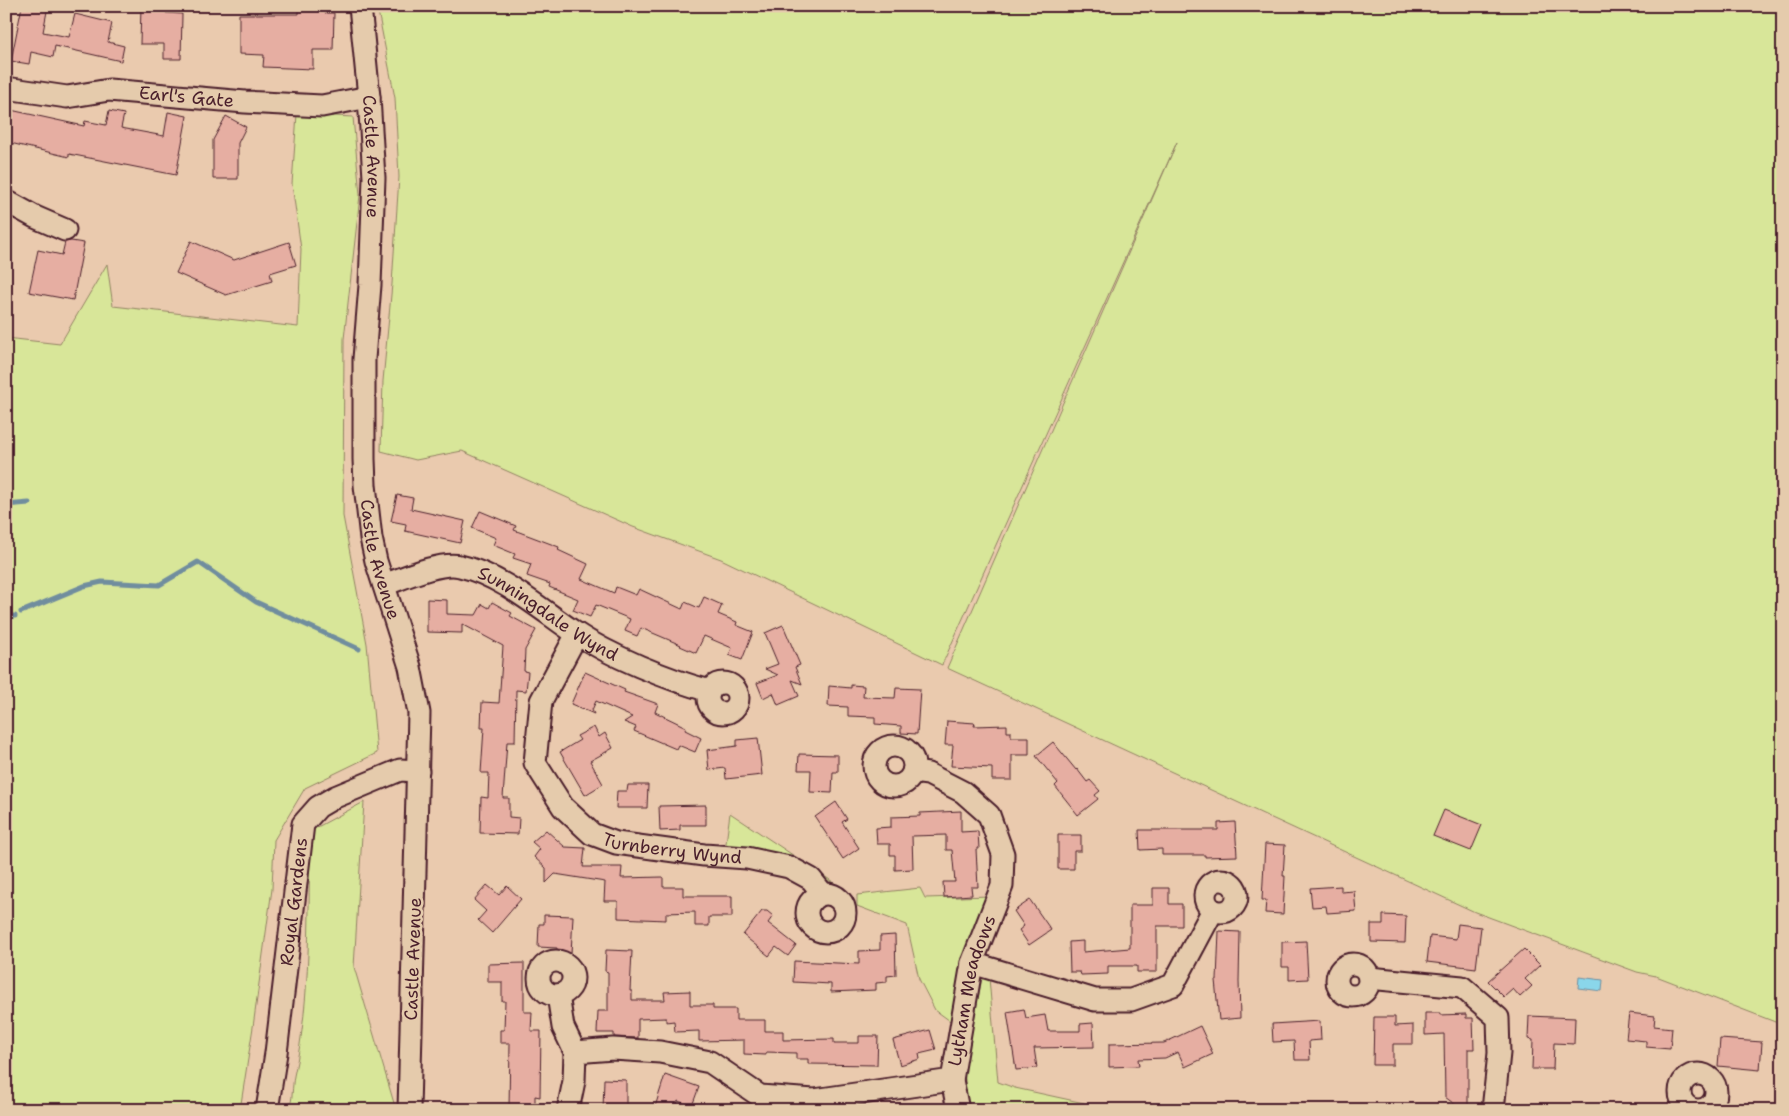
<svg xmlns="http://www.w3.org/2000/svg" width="1789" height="1116" font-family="'Shantell Sans',sans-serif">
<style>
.green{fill:#d8e699;stroke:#918262}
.water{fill:#8ad6ea;stroke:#708d9e}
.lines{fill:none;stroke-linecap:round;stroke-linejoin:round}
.stream{stroke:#708d9e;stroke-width:5}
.building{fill:#e6aea2;stroke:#4a1f2b}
.minor-casing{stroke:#4a1f2b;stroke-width:25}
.minor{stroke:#e5cbac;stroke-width:21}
.labels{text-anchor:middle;stroke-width:5;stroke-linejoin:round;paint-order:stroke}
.street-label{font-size:18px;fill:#4a1f2b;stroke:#e5cbac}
</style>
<rect width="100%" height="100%" fill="#eacaae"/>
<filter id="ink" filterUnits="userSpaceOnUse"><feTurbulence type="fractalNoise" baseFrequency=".02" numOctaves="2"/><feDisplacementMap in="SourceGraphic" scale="10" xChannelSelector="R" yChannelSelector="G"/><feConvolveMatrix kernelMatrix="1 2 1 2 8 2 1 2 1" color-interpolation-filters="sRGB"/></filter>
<g filter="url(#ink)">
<path class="green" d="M377,6H1783V1025L1656,976L1637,972L1475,912L947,668L1177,142L942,665L721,559L633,527L462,451L416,460L381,451L383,381L392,284L399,177L395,98Z
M297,114L353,117L360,195L344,339L343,516L367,644L377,753L305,788L274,840L272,889L253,1027L240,1110H6V338L60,344L107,264L113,306L298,327L301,249L292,184Z
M364,802L354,967L396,1110H289C293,1099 292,1087 294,1076C312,996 308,912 310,831Z
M730,813L836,884L785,861L725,851Z
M920,888L925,898L991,896L953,1023L935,1010L919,979L907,925L857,906V895Z
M982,978H989L998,1082L1015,1088L1084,1103L1086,1110H968L964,1070Z"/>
<path class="water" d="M1579,977L1603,980L1602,991L1578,988Z"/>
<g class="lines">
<path class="stream" d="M6,505L29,503
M21,612L84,586L102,582L159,585L198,562L256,602L359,649
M6,616H15"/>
</g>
<path class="building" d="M22,6H48L43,32L69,37L75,14L112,23L108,42L124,46L121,61L55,46L53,57L31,52L29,64L11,61Z
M141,6H167L166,13L182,14L181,59H164V44H140Z
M299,6H325V13H334L333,50H313V69L263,67L264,55L239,54V14H299Z
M6,109L84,126L85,121L106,125L109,111L124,114L121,128L164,136L168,112L187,116L176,175L69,154V157L6,142Z
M226,116L246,127L238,143V179H213V140Z
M71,241L84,243L73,300L29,292L38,250L62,255L65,242Z
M191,241L234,260L289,242L296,265L270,273L272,281L226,295L176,273Z
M397,495L413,498L411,509L465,521L460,543L405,531L406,524L391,521Z
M480,511L516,526L514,530L559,547L558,550L588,564L581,579L614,593L616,587L636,595L639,589L682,609L685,602L699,608L704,597L722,605L718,614L737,622L736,625L753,632L742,660L729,655L732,648L704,636L696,653L680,646L681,645L641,628L637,636L625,631L630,619L596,605L590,617L573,610L578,599L549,587L550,584L527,576L531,564L513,558L515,554L493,545L496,538L472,528Z
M427,599L447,600V614L476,615L482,604L489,608L492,602L512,613L510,616L536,630L525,650L524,671L528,672L526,691L516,690L515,742H507L503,798H509V817L519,818L518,834L480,833L481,797L488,798L489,773H481L484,728H481L482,702L499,703L503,646L462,624V633L427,632Z
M783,625L800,665L795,667L802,684L792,680L799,696L778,705L773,693L763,698L757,683L778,675L765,669L778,664L765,633Z
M585,672L625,690L624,692L658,704L655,712L686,727L685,730L701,738L695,752L678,745L676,749L634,731L636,727L624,722L632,717L596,701L592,710L594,714L571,704Z
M851,685L864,686L863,697L895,698L896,688L920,689L917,734L901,733V726L875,724V717L848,716V707L828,706L829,686L851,688Z
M947,721L975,723L974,726L1007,725V732H1011V737H1029V755H1012V780H992V768L951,766L953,745H945Z
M594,727L599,737L605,733L613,748L590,761L603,784L585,795L560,752L580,740L577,736Z
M758,738L762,775L726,779L725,768L709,770L707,750L737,746V740Z
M1053,742L1076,770L1077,769L1087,782L1090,780L1100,791L1095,795L1098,799L1078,815L1055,786L1058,783L1036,756Z
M799,754L838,755V772H833L832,793L810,792L811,770H798Z
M628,785H648L647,808H616L617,791H627Z
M836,802L847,819L842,822L859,848L843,859L815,817Z
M706,805V825H680V830L660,831L659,806Z
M1444,810L1482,825L1471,851L1433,836Z
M961,811V832L978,831L979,849H976L978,887H971L972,895L944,897L943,882H955L952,850H946V835L912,836L913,869L895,870V855H890V844H877L876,828L891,827V817L920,816V813Z
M1235,822L1237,856L1205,857V855H1162V849L1140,850L1139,830H1218V823Z
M546,830L565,847L585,848L583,867H622L621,878L663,877V887H683V896H732V917H709V926H695V912L666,913V920L618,918V901H604L605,882L555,874L546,883V868L534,857L540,849L532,842Z
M1058,835H1081V851H1074V869H1058Z
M1265,844L1285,845L1283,876H1285L1283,914L1265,913L1266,900H1262Z
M487,885L499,895L507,886L521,899L492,933L478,920L486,911L474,900Z
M1341,886V892L1354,891L1356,911L1327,913L1326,906L1312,907L1310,888Z
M1153,888H1169V904H1182V926H1157V972H1137V966H1108V974L1081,975L1080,972H1070L1069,942L1083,941V952L1130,948V905H1153Z
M1030,900L1051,930L1029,945L1019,930L1024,926L1014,911Z
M762,911H767L773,916L768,923L796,945L788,956L776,947L769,956L743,935Z
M544,915L573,916L571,954H557V948L538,947L539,924H544Z
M1383,915L1406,916L1405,943L1371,942V924H1383Z
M1458,924L1481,927L1476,968L1427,962L1430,936L1456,939Z
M1219,931L1240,932L1239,981L1240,1018L1219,1020L1215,980H1217Z
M895,935L896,975L887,976V982L876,983V990L831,992V984L793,982L794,961L859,964V951L880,950V936Z
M1306,941L1308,979L1289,980V967H1282V942Z
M1524,949L1540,965L1525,979L1532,986L1520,997L1513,989L1504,997L1488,981Z
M606,950L632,951L630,991H632V1000H665L664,992L690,991V1005H713V1009H736V1020H765V1031H783V1040L834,1039V1043H859V1036H878L877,1065L808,1064V1059H796V1053L766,1052V1055L744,1054V1040L699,1041V1031L675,1032L674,1021L666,1022V1018L638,1019V1038L614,1037V1033H597L598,1011H608V972L605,971Z
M524,963V1012H532L531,1031H541L540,1097L535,1096V1110H509L510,1043H500V1030H504L505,1001H502V982H488V964Z
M1024,1009L1026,1018L1045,1015L1048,1031H1080V1024L1093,1023L1094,1047L1034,1048L1037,1068L1016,1070L1007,1012Z
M1425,1013H1440V1015L1466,1014V1018H1473L1474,1049H1468V1106H1457L1445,1097L1444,1034L1425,1035Z
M1629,1013L1655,1016L1654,1026L1672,1028L1670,1049L1646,1047V1041L1626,1039Z
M1529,1016L1575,1018L1574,1044L1554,1043L1553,1069H1532L1533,1040L1528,1039Z
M1374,1017H1395V1026L1413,1025V1044H1393V1065H1373Z
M1320,1021L1321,1040L1309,1041L1310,1060H1295L1294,1041L1273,1042L1272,1024Z
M1200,1026L1213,1054L1185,1067L1178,1052L1165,1058L1138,1059L1139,1066L1109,1067V1044L1164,1043Z
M930,1030L936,1050L919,1054L920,1059L900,1065L893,1040Z
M1720,1039L1762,1042L1760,1070L1718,1066Z
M665,1075L699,1087L692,1106L678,1101L675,1110H654Z
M604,1079L626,1080V1110H603Z"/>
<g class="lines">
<g class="minor-casing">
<g id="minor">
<path id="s1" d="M360,6L369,97L374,178L370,285L364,359V459L365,485L371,538L376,561L410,667L419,713L409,1110"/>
<path id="s2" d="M6,88L67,97L109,90L245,102L322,106L369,97"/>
<path d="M6,201L35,217L65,230"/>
<path id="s3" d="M384,585C403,578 441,561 460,566C501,575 540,609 574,632C610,656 668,680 710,691"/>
<path id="s4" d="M577,634L541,701L535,763L563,807L592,834L616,843L704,855L747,858L789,867L811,879L823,894"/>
<circle cx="723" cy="698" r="15"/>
<circle cx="894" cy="766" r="20"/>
<circle cx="1221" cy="896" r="16"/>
<circle cx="826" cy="913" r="19"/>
<circle cx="556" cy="978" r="17"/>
<path d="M972,963L1095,1000H1131L1173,985L1213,910"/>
<circle cx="1353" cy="980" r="16"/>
<path d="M1369,978L1462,987L1498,1018L1499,1053L1493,1110"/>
<path d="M558,995L563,1027L575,1052L574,1081L568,1110"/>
<path id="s5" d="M575,1052L613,1049L660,1052L710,1062L760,1096L814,1100L952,1080L972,963L1002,886L1003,854L989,815L963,792L928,774L913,772"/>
<circle cx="1698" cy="1092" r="18"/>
<path d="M952,1080L958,1110"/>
<path id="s6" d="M267,1110L276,1053L303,824L318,807L335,797L400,770L418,771"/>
</g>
</g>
<use href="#minor" class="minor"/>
</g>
</g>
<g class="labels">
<g class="street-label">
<text dy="6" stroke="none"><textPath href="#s2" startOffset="182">Earl's Gate</textPath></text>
<text dy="6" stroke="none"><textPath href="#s1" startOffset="151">Castle Avenue</textPath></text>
<text dy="6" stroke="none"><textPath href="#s1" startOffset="556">Castle Avenue</textPath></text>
<text dy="6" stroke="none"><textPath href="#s3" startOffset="180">Sunningdale Wynd</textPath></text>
<text dy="6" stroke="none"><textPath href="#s4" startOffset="312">Turnberry Wynd</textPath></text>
<text dy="6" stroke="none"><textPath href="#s6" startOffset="210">Royal Gardens</textPath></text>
<text transform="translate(413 959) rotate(-88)" y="6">Castle Avenue</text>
<text dy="6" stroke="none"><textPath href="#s5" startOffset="482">Lytham Meadows</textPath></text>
</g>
</g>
<rect width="1789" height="1116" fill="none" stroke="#e5cbac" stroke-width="25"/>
<rect x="12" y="12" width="1764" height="1091" fill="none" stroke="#4a1f2b" stroke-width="2" filter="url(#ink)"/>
</svg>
